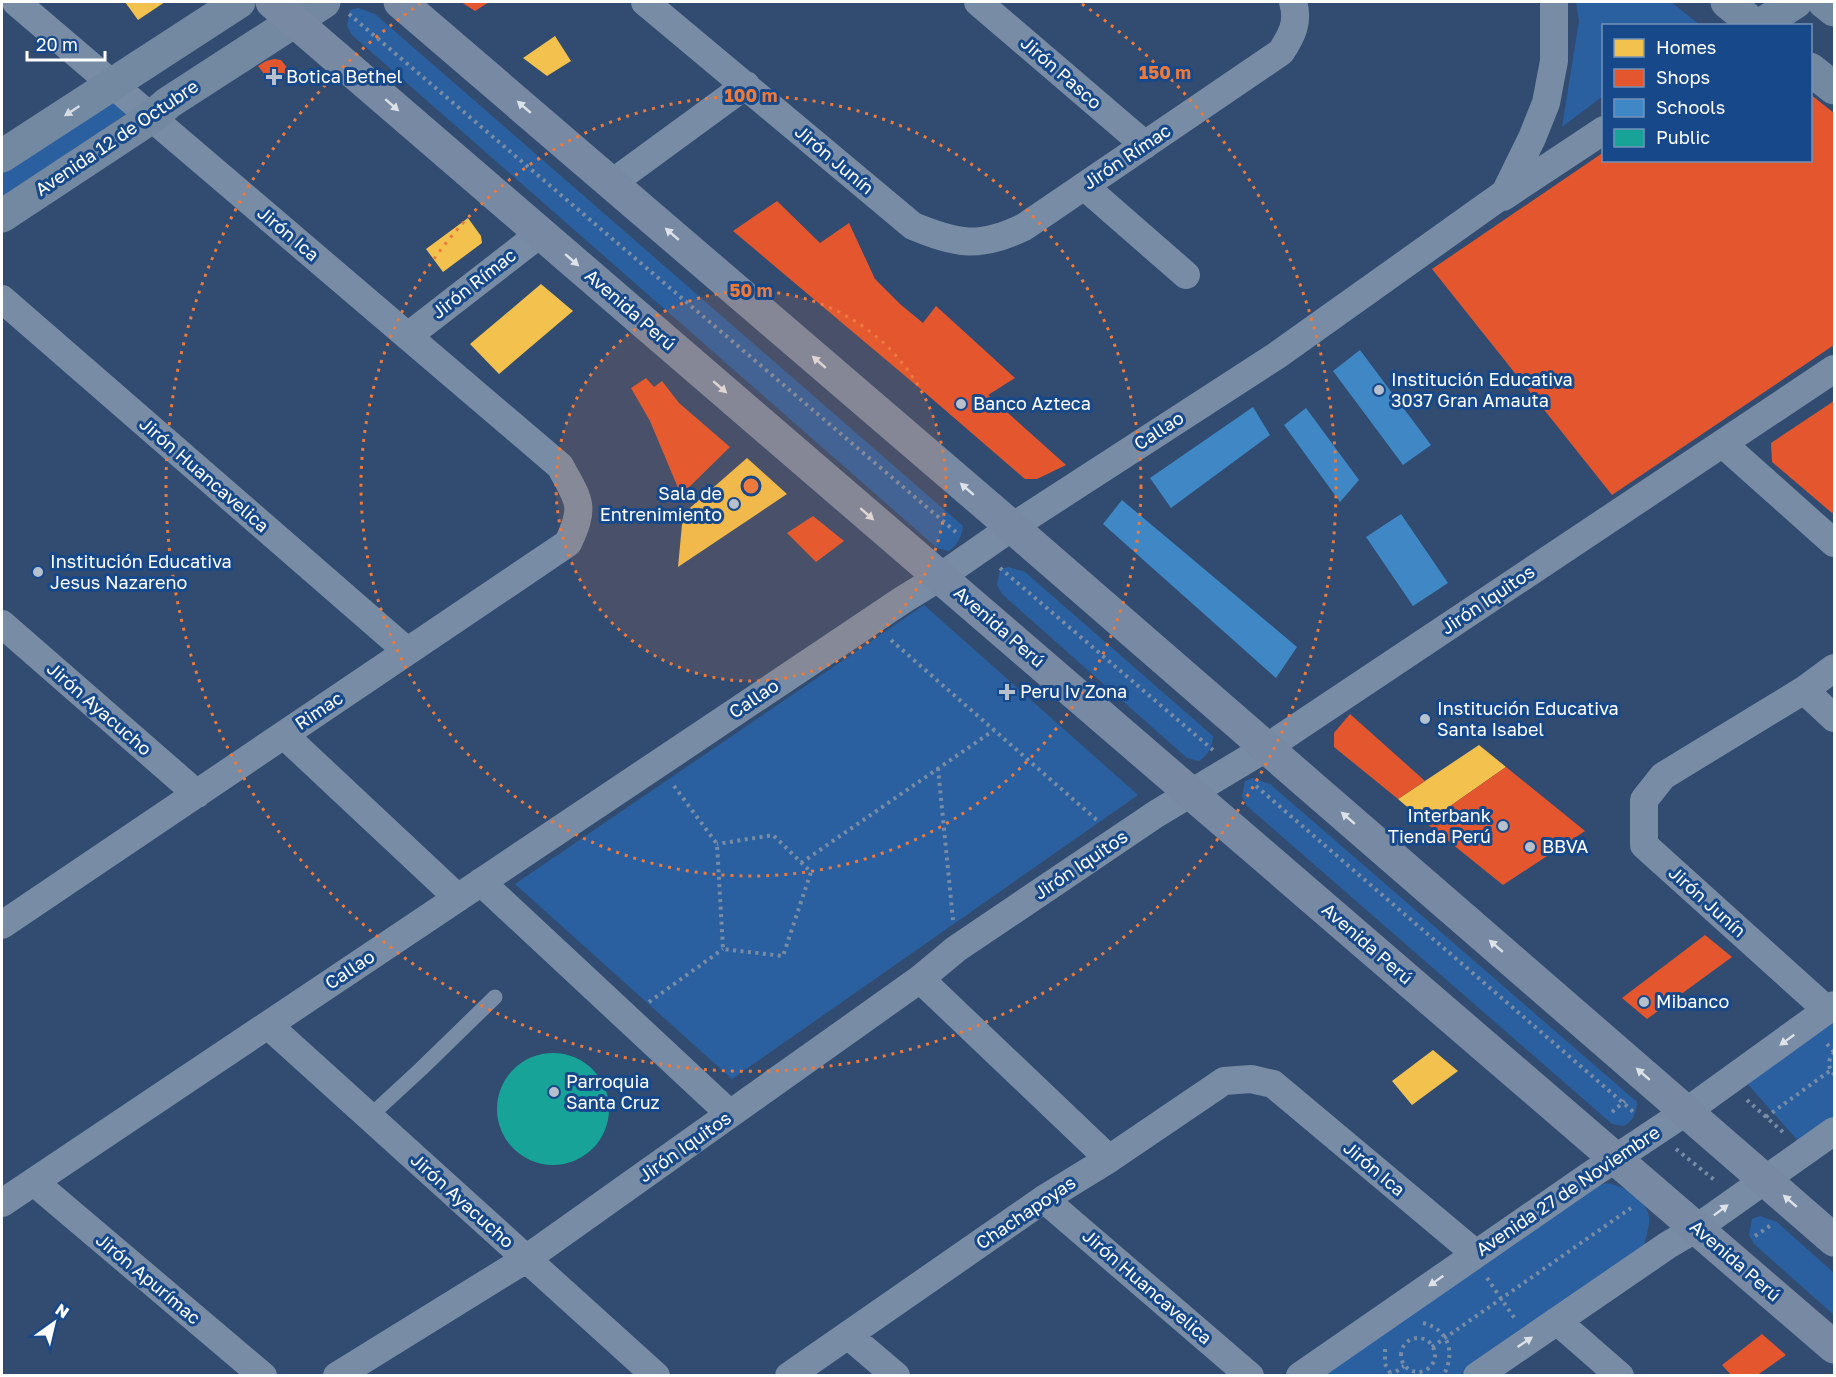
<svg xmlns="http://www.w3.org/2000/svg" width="1836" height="1377" font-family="'Golos Text',sans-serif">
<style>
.green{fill:#2b60a0}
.homes{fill:#f2c14e}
.shops{fill:#e4572e}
.schools{fill:#3f88c5}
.public{fill:#17a398}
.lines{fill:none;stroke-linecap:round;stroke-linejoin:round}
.path{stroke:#788ca5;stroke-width:4;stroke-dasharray:3 4.5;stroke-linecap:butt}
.lane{stroke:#788ca5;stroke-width:15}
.street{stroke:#788ca5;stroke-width:28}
.secondary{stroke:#7388a1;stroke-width:33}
.primary{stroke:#7789a3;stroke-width:33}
.oneway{fill:#dde2e8}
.oneway2{fill:#d5dbe3}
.ring{fill:none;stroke:#ed7a3d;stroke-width:3;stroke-dasharray:3 6}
.poi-dot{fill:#b7c0cd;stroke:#17498a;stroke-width:2}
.labels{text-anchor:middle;stroke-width:6;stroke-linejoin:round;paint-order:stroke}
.street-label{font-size:18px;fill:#fff;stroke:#17498a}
.poi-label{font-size:18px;fill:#fff;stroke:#17498a;text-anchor:start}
.centre{fill:#ed7a3d;stroke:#17498a;stroke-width:3}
.ring-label{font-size:18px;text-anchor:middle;font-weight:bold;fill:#ed7a3d;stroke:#17498a;stroke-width:6;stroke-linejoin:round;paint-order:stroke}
</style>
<rect width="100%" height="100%" fill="#314c70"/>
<path class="green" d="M1576,2H1671L1700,25L1604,26L1603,96L1562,127L1579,21Z
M358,8L375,14L963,526C961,538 958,544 949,551L937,548L352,35L347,26L350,10Z
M110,91L132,110L2,199V161Z
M1008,567L1025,572L1213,736C1212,748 1209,754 1199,761L1187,758L1002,594L997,585L1000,569Z
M924,605L1138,795L732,1079L515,884Z
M1253,778L1270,784L1637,1102C1636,1113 1634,1120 1624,1126L1612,1124L1247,806L1242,797L1245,781Z
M1834,1016V1119L1800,1143L1745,1081Z
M1607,1183C1623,1186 1646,1197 1649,1217C1650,1225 1646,1237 1644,1245L1524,1332L1459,1375L1318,1376L1592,1187Z
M1760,1216L1777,1222L1834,1273V1315L1754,1244L1749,1235L1752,1219Z"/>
<path class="homes" d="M125,2H165L138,20Z
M555,36L571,61L547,76L523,58Z
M468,218L481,236L482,243L443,272L426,249Z
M541,284L573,311L499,374L470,344Z
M747,458L787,494L678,567L683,514Z
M1479,745L1506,767L1426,823L1398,799Z
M1433,1050L1458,1071L1412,1105L1392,1081Z"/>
<path class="shops" d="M461,2H489L475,11Z
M274,59L281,60L289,70L272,84L258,66L266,61Z
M1810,94L1834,113V345L1612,495L1432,269L1604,152V160H1810Z
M777,201L820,243L849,223L875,279L900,304L923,323L936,306L1015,378L988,395L1066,465L1037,479H1025L923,391L733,231Z
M646,378L654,387L662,381L679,403L730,447L681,495L650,421L631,388Z
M1834,401V512L1832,513L1772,462L1771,443Z
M813,516L844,541L816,562L787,533Z
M1350,714L1425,781L1398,799L1334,747V733Z
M1506,767L1585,831L1503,885L1426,823Z
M1705,935L1732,957L1647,1019L1622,998Z
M1762,1334L1786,1355L1756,1376H1732L1722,1365Z"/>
<path class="schools" d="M1360,350L1431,445L1403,465L1333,371Z
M1253,407L1270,435L1171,508L1150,478Z
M1306,408L1359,480L1340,502L1284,425Z
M1122,500L1297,647L1276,678L1103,524Z
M1401,514L1448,583L1413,606L1366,537Z"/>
<path class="public" d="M497 1109a56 56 0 1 1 112 0a56 56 0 1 1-112 0Z"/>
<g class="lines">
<path class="path" d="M349,14L957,533
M1000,568L1213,750
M891,640L1098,821
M938,768L953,920
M674,786L717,844L723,949L783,956L811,872L773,835L717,844
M1256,786L1636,1114
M801,863L994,730
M649,1002L723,949
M1827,1044L1834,1052
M1834,1052C1828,1059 1827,1067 1834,1074
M1747,1100L1784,1133
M1612,1112L1625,1101
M1766,1117L1831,1070
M1676,1149L1717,1182
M1755,1236L1771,1225
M1487,1278L1515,1319
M1423,1323C1449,1329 1456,1354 1443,1376
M1401 1355a17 17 0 1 1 34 0a17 17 0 1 1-34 0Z
M1432,1347L1631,1208
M1385,1349V1364L1392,1376
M1390,1376L1404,1366"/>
<path class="lane" d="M369,1117L421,1069L495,997"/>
<path class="street" d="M645,2L913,226C957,244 979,249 1024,227L1281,52C1292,35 1299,22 1293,2
M978,2L1145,145
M612,183L746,85
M1084,186L1186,275
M1503,197L1604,130
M2,299L407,651
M408,336L541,233
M1723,444L1834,543
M2,624L197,794
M1804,690L1834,718
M284,735L458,898
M481,882L730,1114
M2,925L568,543C586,505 579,501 560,466L16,2
M920,979L1109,1159
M1827,1010L1644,845V800L1663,776L1804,690L1834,668
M268,1025L656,1376
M34,1182L263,1376
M1044,1199L1250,1376
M2,1203L904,599L940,577L1012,527L1276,356L1505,193L1532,138L1546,103L1554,61V2
M1557,1321L1620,1376
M848,1335L896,1376
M337,1376L526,1259L920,979L956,949L1156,814L1266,748L1834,369
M789,1376L1044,1199L1109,1159L1224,1081L1251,1079L1273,1084L1476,1254
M1300,1376L1589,1176L1687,1111L1834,1005
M1477,1376L1668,1245L1697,1228L1834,1131"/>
<path class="secondary" d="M1727,2L1756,26
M1824,2L1834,10
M1759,26L1796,2
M1810,69L1834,88
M2,156L239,2
M2,216L152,117L168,103L324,2"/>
<path class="primary" d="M272,2L1834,1347
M400,2L1012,527L1834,1240"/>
</g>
<defs><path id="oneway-solid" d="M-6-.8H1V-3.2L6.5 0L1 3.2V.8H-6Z" transform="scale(1.5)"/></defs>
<g class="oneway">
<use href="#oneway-solid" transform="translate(392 105) rotate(41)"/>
<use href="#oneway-solid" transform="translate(524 107) rotate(-139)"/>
<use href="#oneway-solid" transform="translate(672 234) rotate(-139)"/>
<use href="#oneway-solid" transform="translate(572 260) rotate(41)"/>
<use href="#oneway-solid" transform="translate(819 362) rotate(-139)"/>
<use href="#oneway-solid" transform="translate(720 387) rotate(41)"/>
<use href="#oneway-solid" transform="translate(967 489) rotate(-139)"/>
<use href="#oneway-solid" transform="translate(867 514) rotate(41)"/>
<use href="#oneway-solid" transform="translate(1348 818) rotate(-139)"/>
<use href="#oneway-solid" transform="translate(1496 946) rotate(-139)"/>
<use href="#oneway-solid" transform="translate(1787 1040) rotate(144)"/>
<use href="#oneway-solid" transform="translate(1643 1074) rotate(-139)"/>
<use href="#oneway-solid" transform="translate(1790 1201) rotate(-139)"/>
<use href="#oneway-solid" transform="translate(1721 1210) rotate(-37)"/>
<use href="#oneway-solid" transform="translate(1436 1281) rotate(145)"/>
<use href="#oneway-solid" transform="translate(1525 1342) rotate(-34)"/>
</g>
<use class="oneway2" href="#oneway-solid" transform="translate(72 111) rotate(147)"/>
<circle cx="751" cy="486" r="195" fill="#ed7a3d" fill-opacity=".12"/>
<g class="ring">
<circle cx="751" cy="486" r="195"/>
<circle cx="751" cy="486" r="390"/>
<path d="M1082 4A585 585 0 1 1 420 4"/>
</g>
<g class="poi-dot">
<path d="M271 68h6v6h6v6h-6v6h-6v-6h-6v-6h6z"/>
<circle cx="1379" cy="390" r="6"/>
<circle cx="961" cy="404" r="6"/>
<circle cx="734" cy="504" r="6"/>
<circle cx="38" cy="572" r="6"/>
<path d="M1004 683h6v6h6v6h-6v6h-6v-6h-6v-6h6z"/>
<circle cx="1425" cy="719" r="6"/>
<circle cx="1503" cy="826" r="6"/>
<circle cx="1530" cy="847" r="6"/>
<circle cx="1644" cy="1002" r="6"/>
<circle cx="554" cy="1092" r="6"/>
</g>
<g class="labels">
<g class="street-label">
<text transform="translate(1061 73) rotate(41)" y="6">Jirón Pasco</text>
<text transform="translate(117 138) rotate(-34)" y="6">Avenida 12 de Octubre</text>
<text transform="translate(1127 157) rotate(-34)" y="6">Jirón Rímac</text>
<text transform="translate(834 160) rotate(40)" y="6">Jirón Junín</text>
<text transform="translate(288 234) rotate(40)" y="6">Jirón Ica</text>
<text transform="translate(474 284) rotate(-38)" y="6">Jirón Rímac</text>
<text transform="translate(630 310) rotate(41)" y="6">Avenida Perú</text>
<text transform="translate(1159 431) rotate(-33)" y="6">Callao</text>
<text transform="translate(204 475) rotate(41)" y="6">Jirón Huancavelica</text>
<text transform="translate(1488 600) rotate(-34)" y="6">Jirón Iquitos</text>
<text transform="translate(999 627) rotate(41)" y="6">Avenida Perú</text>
<text transform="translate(754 699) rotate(-34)" y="6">Callao</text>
<text transform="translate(99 709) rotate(41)" y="6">Jirón Ayacucho</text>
<text transform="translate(319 711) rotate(-34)" y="6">Rimac</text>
<text transform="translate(1081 865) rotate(-34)" y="6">Jirón Iquitos</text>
<text transform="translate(1707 902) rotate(42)" y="6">Jirón Junín</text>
<text transform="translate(1367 944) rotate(41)" y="6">Avenida Perú</text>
<text transform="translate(350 970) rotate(-34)" y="6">Callao</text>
<text transform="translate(685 1147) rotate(-35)" y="6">Jirón Iquitos</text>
<text transform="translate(1374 1169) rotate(40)" y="6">Jirón Ica</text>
<text transform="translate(1568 1191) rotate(-34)" y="6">Avenida 27 de Noviembre</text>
<text transform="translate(462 1201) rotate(42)" y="6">Jirón Ayacucho</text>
<text transform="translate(1026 1213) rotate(-34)" y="6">Chachapoyas</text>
<text transform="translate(1735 1261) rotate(41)" y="6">Avenida Perú</text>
<text transform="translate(148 1279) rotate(40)" y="6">Jirón Apurímac</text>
<text transform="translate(1147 1287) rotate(41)" y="6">Jirón Huancavelica</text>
</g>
<g class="poi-label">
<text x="286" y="83">Botica Bethel</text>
<text x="1391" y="386">Institución Educativa<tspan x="1391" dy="21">3037 Gran Amauta</tspan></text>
<text x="973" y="410">Banco Azteca</text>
<text x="722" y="500" text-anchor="end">Sala de<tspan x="722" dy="21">Entrenimiento</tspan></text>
<text x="50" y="568">Institución Educativa<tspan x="50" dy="21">Jesus Nazareno</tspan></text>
<text x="1020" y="698">Peru Iv Zona</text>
<text x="1437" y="715">Institución Educativa<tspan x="1437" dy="21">Santa Isabel</tspan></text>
<text x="1491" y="822" text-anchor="end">Interbank<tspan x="1491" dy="21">Tienda Perú</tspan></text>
<text x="1542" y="853">BBVA</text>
<text x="1656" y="1008">Mibanco</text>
<text x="566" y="1088">Parroquia<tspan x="566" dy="21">Santa Cruz</tspan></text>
</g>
</g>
<circle cx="751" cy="486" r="9" class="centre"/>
<g class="ring-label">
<text x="1165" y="79">150 m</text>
<text x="751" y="102">100 m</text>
<text x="751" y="297">50 m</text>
</g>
<rect width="1836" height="1377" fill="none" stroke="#ffffff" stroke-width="6"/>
<rect x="1602" y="24" width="210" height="138" fill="#17498a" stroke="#7492b9" stroke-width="1.5"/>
<rect x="1614" y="39" width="30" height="18" fill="#f2c14e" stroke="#7492b9" stroke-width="1.5"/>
<text x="1656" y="54" font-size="18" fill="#ffffff">Homes</text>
<rect x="1614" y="69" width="30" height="18" fill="#e4572e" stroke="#7492b9" stroke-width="1.5"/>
<text x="1656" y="84" font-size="18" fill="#ffffff">Shops</text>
<rect x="1614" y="99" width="30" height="18" fill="#3f88c5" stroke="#7492b9" stroke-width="1.5"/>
<text x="1656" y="114" font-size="18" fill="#ffffff">Schools</text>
<rect x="1614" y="129" width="30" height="18" fill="#17a398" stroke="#7492b9" stroke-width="1.5"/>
<text x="1656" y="144" font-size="18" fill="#ffffff">Public</text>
<g transform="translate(54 1323) rotate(34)" stroke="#17498a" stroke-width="4.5" paint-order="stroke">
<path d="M0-4.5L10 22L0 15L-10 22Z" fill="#ffffff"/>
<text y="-9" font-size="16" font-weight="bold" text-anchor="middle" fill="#ffffff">N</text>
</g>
<path d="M27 51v9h78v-9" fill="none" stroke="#ffffff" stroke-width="3"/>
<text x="36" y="51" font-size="18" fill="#ffffff" stroke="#17498a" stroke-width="4.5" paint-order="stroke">20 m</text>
</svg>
